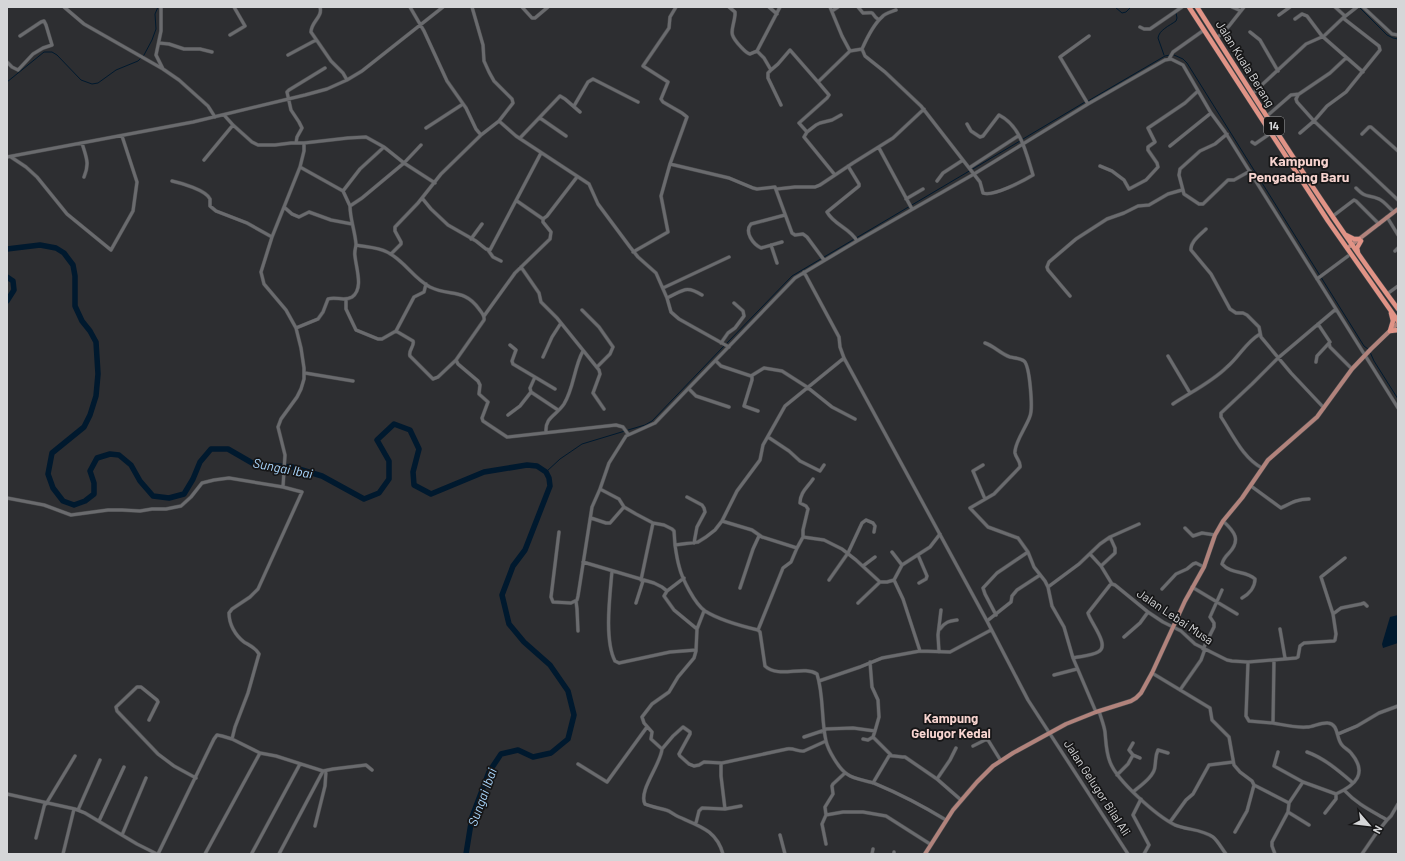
<svg xmlns="http://www.w3.org/2000/svg" width="1405" height="861" font-family="Barlow,sans-serif">
<style>
.water{fill:#00192e}
.lines{fill:none;stroke-linecap:round;stroke-linejoin:round}
.stream{stroke:#00192e;stroke-width:1}
.river{stroke:#00192e;stroke-width:5.5}
.minor-casing{stroke:#4b4c4e;stroke-width:4}
.major-casing{stroke:#4b4c4e;stroke-width:5}
.highway-casing{stroke:#4b4c4e;stroke-width:5.5}
.minor{stroke:#6a6b6e;stroke-width:3}
.major{stroke:#b1837c;stroke-width:4}
.highway{stroke:#e19386;stroke-width:4.5}
.labels{text-anchor:middle;stroke-width:3.5;stroke-linejoin:round;paint-order:stroke}
.shield{fill:#161617;stroke:#9c9c9e;stroke-width:1}
.shield-label{font-size:11px;font-weight:bold;fill:#d5d6d8}
.street-label{font-size:12px;fill:#d5d6d8;stroke:#161617}
.water-label{font-size:13px;font-style:italic;fill:#abd8ff;stroke:#161617}
.neighbourhood-label{font-size:13px;font-weight:bold;fill:#f7d4cf;stroke:#161617}
.quarter-label{font-size:14px;font-weight:bold;fill:#f7d4cf;stroke:#161617}
</style>
<rect width="100%" height="100%" fill="#2d2e31"/>
<path class="water" d="M1398,615V643L1383,648L1382,644L1390,617Z"/>
<g class="lines">
<path class="stream" d="M1115,7L1122,13L1126,12L1131,7
M1359,7L1387,35L1393,38L1398,39
M1164,55L1158,38C1159,30 1169,26 1176,21L1177,18L1176,13
M1174,55L1183,59L1187,63L1364,346L1368,349
M7,82L44,52H52L57,55L81,80L92,84L98,83L116,70L138,61L144,55L152,40L156,29L155,14L158,7
M1088,101L1165,56L1170,55
M1023,139L1085,102
M727,343L792,276L1020,141
M1370,352L1374,361L1398,399
M628,430L645,425L652,421L724,346
M546,472L560,459L582,444L625,431"/>
<path class="river" d="M7,249L40,245L56,248L64,253L73,265L75,276V306L82,321L90,331L96,342L98,374L96,396L90,415L84,427L52,453L48,474L53,488L63,501L74,505L85,501L94,494V483L90,471L97,458L110,454L119,455L131,465L140,481L153,496L169,498L184,494L193,479L200,462L211,449H228L254,464L292,467L322,476L364,499L379,493L389,479V461L377,440L394,424L410,430L419,449L413,472L414,485L431,494L484,472L527,465L537,466L546,472L549,478L550,486L525,550L513,566L502,595L509,624L524,642L550,665L568,691L574,715L568,739L551,753L533,757L518,750L501,754L489,772L472,817L466,854
M7,277L13,281L14,290L7,301"/>
<g class="minor-casing">
<path id="minor" d="M64,7L84,24L163,69L179,80L208,106L215,117
M161,7V31L156,55L163,69
M320,7C323,17 311,22 311,32L331,61L343,73L347,80
M410,7L424,31L447,81L466,108L476,129L481,135
M472,7L483,45L484,61L489,72L494,81L512,99L513,103L499,121
M522,7L532,18H535L548,7
M729,7L735,12V15C733,32 727,32 741,47C744,50 746,53 750,54L757,51L780,7
M769,7L777,14
M858,7L863,13C878,12 869,13 879,20
M1232,7L1241,11
M1335,7L1345,16
M1363,7L1392,34L1398,35
M896,10C891,12 885,13 882,17C874,24 866,40 862,49L865,56L885,72L921,106L980,182L983,193C993,197 1023,181 1033,175C1026,153 1021,126 999,115L983,136L980,137L971,131L967,124
M832,11L838,7
M1279,15L1290,7
M1343,18L1357,7
M1295,19L1302,14L1307,16L1322,36L1363,72
M1140,27L1144,29H1150L1182,7
M1250,32L1260,40L1278,71
M230,35L245,26L234,7
M1217,38L1229,26L1244,7
M159,43L169,44L184,49H200L212,52
M757,51L764,58L771,70L768,73V78L781,105
M850,51L862,49
M288,55L316,40
M1169,59L1173,52L1204,30
M7,62L12,67L18,70L33,54L43,48L52,45L46,25L44,21L41,22L20,36
M771,70L778,64L790,50L818,82L850,51L842,36L830,7
M1252,94L1306,44L1324,36L1343,18L1379,46L1380,50L1346,92L1327,106L1314,121L1398,200
M1298,95L1296,99L1297,102L1314,121L1300,133
M1088,104L1060,57L1089,36
M574,106L588,82L593,79L638,102
M224,115L233,125L252,142L258,145H275L291,143H304L348,138L366,137L384,147L404,163L362,198L350,206L343,191L300,167
M1267,116L1291,95L1299,94L1330,73L1346,58
M540,118L566,136
M426,128L463,104
M807,132L799,123L827,98L829,95L818,82
M1227,134L1215,144L1200,151L1180,169L1179,175L1184,194L1199,204H1203L1228,180H1234L1250,171
M1362,134L1369,127H1371L1398,151
M520,138L560,96L565,99L580,112
M1252,142L1255,144L1271,133
M82,143C86,157 90,163 84,177
M296,143L297,137L302,128L299,122L291,110L287,92L289,90L325,68
M421,145L404,163L435,183
M1170,146L1211,113
M879,148L912,209
M7,157L193,122L305,95L327,89L347,80L362,71L443,7
M11,157L26,167L37,177L67,214L111,250L133,211L137,182L122,136
M204,160L233,125
M670,164L729,178L753,188L757,189L775,187L792,233L795,235L803,234L807,237L824,260
M848,166L859,184V186L827,212C834,225 850,228 857,241
M1100,166L1112,171L1124,180L1129,189L1146,180L1158,167L1157,163L1148,150V147L1155,142L1148,128L1185,103L1198,91
M969,168L1018,136
M835,175L804,137L807,132L816,125L820,123L832,120L841,115
M172,181C181,183 206,190 210,199C210,201 210,204 210,206L216,211L247,223L272,237
M937,181L943,173L963,160
M1356,188C1367,199 1367,194 1379,199C1385,202 1389,208 1394,212
M777,189L795,187H815L820,185L853,163L893,138L924,109
M343,191L360,169L384,147
M422,198L431,209L448,225L476,241L486,249L490,250L541,153
M906,199L923,189
M517,201L543,219L547,216L577,177
M284,207L292,214L299,217L309,212L331,220L352,224
M1333,216L1354,200L1356,201L1379,224
M1387,217L1398,235
M1206,229C1200,235 1190,242 1191,250L1211,274L1230,309L1236,313H1243L1247,315L1259,327L1261,337L1291,373L1324,408
M471,239L482,224
M782,242L761,248C753,244 744,232 751,224L785,215
M356,245C366,247 378,247 387,252C404,260 413,278 430,287C450,297 464,288 479,309C482,313 485,316 484,320L456,360L458,364L478,381L480,385L479,394L488,402L482,418L483,421L507,437L616,425L623,427L628,434
M771,245L777,263
M488,250L493,257L501,261
M1395,251L1398,248
M633,252L668,232L661,196L670,164L687,117L682,113L663,102L661,99L668,82L643,66L669,28L670,17L676,7
M391,254L401,244V242L395,231V227L418,203L441,174L481,135L499,121L516,136L589,184L598,204L630,247L638,257L656,273L667,298L671,312L679,319L729,347
M521,267L539,293L541,302L557,318L599,370L600,374L593,393L604,409
M804,272L839,337L840,347L844,358L987,621L1028,700L1128,854
M1317,279L1348,256
M663,288L729,257
M1387,294L1398,286
M1070,296L1048,270L1047,267L1049,262L1076,239L1107,219L1124,213L1138,206L1149,205L1168,194L1182,190
M667,298C684,290 686,285 702,295
M346,299V309L356,330L378,339H382L396,331L413,341C415,346 408,350 410,356L433,379L438,377L456,360
M582,310L599,327L613,347L610,354L597,367
M484,316L515,273L550,239L551,232L543,222V219
M296,328L318,319L323,312L328,299C336,296 344,302 352,297C364,289 356,268 355,256C354,251 356,248 356,244C355,231 350,219 350,206
M396,331L414,297L424,292L426,284
M721,343L728,333L735,328L744,316L743,311L734,303
M985,343C994,346 1001,354 1010,357C1014,358 1020,358 1024,361C1030,366 1033,409 1030,416C1027,426 1014,443 1015,453C1016,459 1021,461 1020,467L994,494L970,508L988,527L1018,538L1028,552
M1329,343L1330,347L1352,369
M510,345L516,350L512,361L513,364L555,389
M1168,356L1190,393
M543,357L552,337L561,323
M716,361L721,366L751,376L764,368L782,371L807,387L832,407L855,419
M1316,362L1317,356L1330,342L1318,324
M305,373L353,381
M752,376V380L744,406L758,411
M535,377L530,388L531,392L558,410
M689,389L696,396L729,407
M1173,404C1191,392 1212,382 1227,367C1239,357 1246,342 1260,334
M508,415L520,406L531,392
M546,432C545,417 556,416 564,404C574,388 574,367 583,351
M768,437L789,451L800,461L820,471L824,465
M983,465L973,471L985,499
M1262,468C1243,458 1233,435 1221,417V413L1252,384L1278,358L1336,309
M1251,486L1281,508C1291,503 1297,499 1309,499
M283,487L285,455L278,427L281,419L297,397L301,389L304,379V368L301,348L296,328L286,310L264,284L261,272L272,237L300,167L304,151V143
M600,489L619,499L624,507L636,514L653,523L664,525L672,529L674,531L675,545L698,542L706,537L715,530L722,521L737,491L760,460L763,445L785,406L844,358
M687,497L702,505L704,508L705,512L697,527L694,543
M7,498L44,505L71,515L108,510H122L140,511L152,509H166L181,506L191,497L202,483L214,480L229,478L283,487L302,492L258,589L250,597L232,609L229,613C229,624 235,635 244,642C249,645 256,648 259,654L248,693L235,727L232,739L260,753L205,854
M591,518L606,523H610L624,507
M722,521L752,530L762,537L797,548L803,537L824,540L842,549L856,560L880,582H887L894,580
M1223,521C1235,532 1241,540 1229,553C1225,557 1223,560 1222,564C1232,575 1246,570 1255,579C1255,587 1249,594 1242,598
M1185,528L1193,536L1202,533L1215,535
M559,532L551,597L553,602L571,603L577,600L578,596L592,507L600,489L609,463L626,436L655,423L795,278L857,241L974,174L1088,104L1165,60L1171,59L1183,65L1211,113L1225,132L1398,408
M803,537V530L808,509L806,506L800,503C800,492 808,487 813,479
M675,545C676,552 677,559 679,566C682,579 695,604 705,611C721,621 741,626 758,630L760,632L765,666C779,679 803,665 817,674C824,696 821,719 826,741C828,750 839,769 847,774C855,780 866,780 876,784C900,794 923,806 946,820
M892,552L902,565
M1090,554L1101,566L1112,584
M918,555L927,576L926,579L919,583
M583,562L654,583L662,587L667,591
M863,566L875,557
M1101,566L1115,553V548L1110,537
M612,571C610,595 604,640 615,661L619,663L670,652L696,650
M684,578L667,591L664,596L674,610L697,629
M641,580L653,523
M829,580L848,553L862,523L866,520L873,523L875,526L874,532
M1192,587L1237,614
M740,588L753,549L759,536
M1162,589L1176,574L1187,569L1193,564L1196,563L1204,567
M576,601L577,609L578,631
M636,603L643,581
M858,603L880,582
M704,611L697,629L696,651L694,658L678,677L669,692L652,704L642,717L644,723L652,732L651,739L662,749C661,764 638,791 645,804C652,807 659,808 666,810C670,811 673,814 677,816C698,826 716,829 723,854
M1333,614L1321,577L1345,558
M996,615L985,594L983,588L997,573L1028,552L1034,567L1045,581L1048,587
M987,621L1011,602L1012,596L1017,590L1040,575
M940,629C945,622 949,621 957,620
M1280,629L1285,658
M758,630L783,568L791,562L797,548
M1124,637L1140,623L1148,612
M1203,649L1214,627V623L1210,617L1222,590
M920,651L903,599L894,580L902,565L930,547L940,534
M939,652L938,635L941,610
M1073,658L1064,627L1052,606L1048,587L1079,564L1100,544L1110,537L1139,524
M1274,660L1273,723C1284,725 1296,728 1307,727C1313,727 1321,722 1328,723C1339,724 1336,739 1342,745C1344,748 1349,750 1351,753C1368,773 1356,785 1336,794L1303,782L1289,803L1288,812L1272,842V846L1275,854
M870,662L872,687L878,700L879,717L875,731
M1248,662L1246,716L1249,721L1273,723
M1152,673L1210,708L1212,720L1229,737L1234,765L1240,772L1252,781L1254,785L1289,803
M1054,675L1077,669
M819,681L860,667L882,658L920,651L950,652L991,630
M1180,690L1201,660L1205,649
M1099,711C1101,718 1104,725 1105,732C1106,742 1106,752 1110,762C1117,781 1157,816 1175,825C1187,830 1202,829 1213,837C1218,841 1222,849 1226,854
M1096,712L1073,658C1081,656 1091,656 1098,652C1111,646 1090,622 1088,613L1110,585L1112,584L1115,585L1148,612L1163,622L1181,631L1195,644L1227,660L1232,661L1248,662L1296,658L1298,657L1300,646L1304,643L1334,641L1335,640L1336,634L1333,614L1341,608L1361,604L1364,603L1367,606
M149,720L158,702L157,700L141,687H137L116,707L117,711L158,754L174,766L196,778
M825,729L853,728L875,731L873,737L868,740L863,739
M1338,734L1357,726L1379,713L1398,706
M804,737L825,730
M873,737L891,755
M1133,743L1129,750L1133,755L1140,758
M973,746L985,740H988L1001,761
M662,749L673,736L683,727L690,732V734L679,754L680,756L689,764L694,766L699,765L704,762L722,763L787,749C794,748 799,752 804,751L826,741
M1278,752L1274,766L1303,782
M1307,752C1324,758 1339,771 1353,783
M260,753L276,756L323,771L333,769L366,765L372,770
M721,763V776L725,809
M578,764L607,782L647,727
M1117,775L1128,764L1133,755
M937,779L950,760L956,748
M873,783L889,756C891,755 901,757 905,757L937,779L961,800
M1345,791C1357,804 1372,811 1387,820L1391,816L1398,804
M1133,792C1140,786 1155,776 1155,766C1156,760 1155,756 1158,750L1168,753
M7,794L75,809L85,813L137,844L157,854
M1141,799L1133,815L1149,845L1144,854
M46,804L75,756
M78,810L100,760
M1288,812L1309,825
M1325,813L1336,799V794
M826,815L825,807L833,794L832,786L833,784L845,773
M99,821L124,767
M1170,822L1186,800L1193,794L1209,765L1233,762
M696,823L699,811L702,808L725,809L741,806
M315,826L325,786L326,771
M1235,832L1247,811L1254,785
M122,835L146,778
M780,835L785,854
M36,838L45,803
M826,844L822,824L826,815L843,812H863L886,816L930,844
M252,853L300,764
M63,854L74,809
M158,854L214,739L217,735L222,736L232,739
M279,854L323,771
M872,854L873,849
M894,854V852
M1362,854L1375,835L1387,820"/>
</g>
<g class="major-casing">
<path id="major" d="M1350,246L1398,209
M925,854L953,810L977,782L993,766L1013,753L1066,724L1096,712L1131,701L1136,698L1141,693L1152,673L1185,601L1204,567L1215,535L1223,521L1242,498L1268,460L1317,417L1352,369L1371,349L1398,323"/>
</g>
<g class="highway-casing">
<path id="highway" d="M1189,7L1328,221L1398,321
M1197,7C1262,109 1326,212 1398,309
M1346,235L1354,239H1359
M1358,253L1357,248L1361,241
M1391,313L1393,321L1390,331L1398,330"/>
</g>
<use href="#minor" class="minor"/>
<use href="#major" class="major"/>
<use href="#highway" class="highway"/>
</g>
<g class="labels">
<rect class="shield" x="1264" y="117" width="20" height="18" rx="3"/>
<g class="shield-label">
<text x="1274" y="130">14</text>
</g>
<g class="street-label">
<text transform="translate(1245 64) rotate(58)" y="4">Jalan Kuala Berang</text>
<text transform="translate(1175 617) rotate(34)" y="4">Jalan Lebai Musa</text>
<text transform="translate(1097 788) rotate(57)" y="4">Jalan Gelugor Bilal Ali</text>
</g>
<g class="water-label">
<text transform="translate(283 468) rotate(11)" y="5">Sungai Ibai</text>
<text transform="translate(482 797) rotate(-70)" y="5">Sungai Ibai</text>
</g>
<g class="neighbourhood-label">
<text x="951" y="723">Kampung<tspan x="951" dy="15">Gelugor Kedai</tspan></text>
</g>
<g class="quarter-label">
<text x="1299" y="166">Kampung<tspan x="1299" dy="16">Pengadang Baru</tspan></text>
</g>
</g>
<rect width="1405" height="861" fill="none" stroke="#d5d6d8" stroke-width="16"/>
<g transform="translate(1369 825) rotate(118)" stroke="#161617" stroke-width="3" paint-order="stroke">
<path d="M0-3L7 15L0 10L-7 15Z" fill="#d5d6d8"/>
<text y="-6" font-size="11" font-weight="bold" text-anchor="middle" fill="#d5d6d8">N</text>
</g>
</svg>
